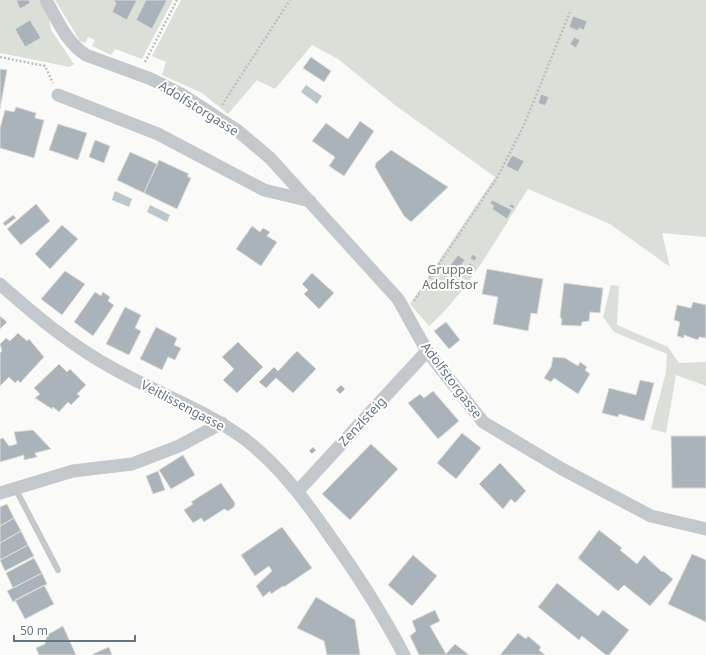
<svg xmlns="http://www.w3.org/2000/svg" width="706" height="655" font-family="'Noto Sans',sans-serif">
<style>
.green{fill:#dadfd7}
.water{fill:#bbc7cb}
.building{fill:#aab3b9;stroke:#dcdcda}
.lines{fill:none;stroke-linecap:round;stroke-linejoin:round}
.path{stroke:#bbbfc2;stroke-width:2.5;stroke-dasharray:2 2;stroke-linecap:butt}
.lane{stroke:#c3c8cc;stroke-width:6}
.street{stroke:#c3c8cc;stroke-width:13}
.labels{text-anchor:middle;stroke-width:4;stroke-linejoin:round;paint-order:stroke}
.street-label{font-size:13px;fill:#657683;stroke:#fff}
.park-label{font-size:13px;fill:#687a64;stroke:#fff}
</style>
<rect width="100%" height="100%" fill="#fafaf8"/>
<path class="green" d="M0,0H39L49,18L51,30L74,64L70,67L0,53Z
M55,0H173L142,59L115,49L111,55L92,46L95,40L88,37L85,43L80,41Z
M181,0H706V237L662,233L670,267L610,224L528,189C499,234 469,291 429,326L410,304L495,177L395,105L338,59L312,45L275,89L257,80L228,114L202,93L162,75L166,62L152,56Z
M611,285L619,286L617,325L668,347L679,363L706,362V386L676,375L666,433L651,429L666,372L667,354L614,332L603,317Z"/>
<path class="water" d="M306,85L322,96L317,104L301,92Z
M115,191L132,199L129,207L112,200Z
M150,205L170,215L167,222L147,212Z"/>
<path class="building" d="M16,0H29L30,3L20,9Z
M113,0H137L127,20L112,12L116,3Z
M146,0H167L152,29L136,20Z
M573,16L587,21L584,30L579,28L578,31L569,27Z
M30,20L41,38L25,47L15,29Z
M574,37L580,40L576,48L570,44Z
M311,57L331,71L324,82L303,68Z
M0,69L7,70L0,109Z
M541,94L549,97L545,106L538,103Z
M16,107L36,113L35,118L44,120L34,158L0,148V128L5,110L14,112Z
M360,121L374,131L344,176L329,166L335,157L312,141L326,123L348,139Z
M58,124L87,133L78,160L49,150Z
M95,140L110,146L104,163L89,157Z
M391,150L448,187L411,222L404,216L375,167L376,163Z
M130,152L157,164L144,193L117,180Z
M512,155L524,161L518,172L506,166Z
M159,160L189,174L187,176L191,178L177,209L144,193Z
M492,200L512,210L507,219L492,209L494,206L490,203Z
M36,204L50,221L21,245L7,229Z
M511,204L515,206L513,209L509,206Z
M13,215L16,218L5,226L3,223Z
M62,225L78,239L50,269L35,254Z
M252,226L260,232L263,228L270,232L267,236L277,242L261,266L236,249Z
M473,254L477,258L474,261L470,258Z
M458,255L465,260L455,273L448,268Z
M470,263L475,267L468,276L463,272Z
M487,269L543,279L537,314L531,313L528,331L493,324L498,297L482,294Z
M65,271L85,284L62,315L41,299Z
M312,273L334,293L319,309L304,294L308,290L302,284Z
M564,283L603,288L600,313L590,312L589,321L582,322L581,326L561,325L562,319L560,317Z
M95,292L101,296L103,292L110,297L108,301L114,305L93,336L74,322Z
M693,302L706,305V338L699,337L698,340L684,335V338L677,336L680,322L674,320L677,305L691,308Z
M125,307L141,315L135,328L141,331L129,355L106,344Z
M0,316L7,322L0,329Z
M446,322L460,340L449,349L434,331Z
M156,327L177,338L174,345L181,348L175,360L168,357L162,370L140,359Z
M18,333L27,341L29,339L44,357L20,383L18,380L15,383L9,377L0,386V353L2,351L0,344L6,338L10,341Z
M238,342L263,367L237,393L223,380L234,369L222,357Z
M297,351L316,369L293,393L276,378L266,388L259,382L274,367L278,371Z
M553,357L565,358L578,366L580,362L587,367L585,370L590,374L578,394L554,378L551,382L544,378L551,367Z
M59,364L67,372L70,369L86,385L77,394L80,396L71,405L68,402L59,412L53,407L52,409L35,398L40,394L34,388Z
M640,380L654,383L644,421L619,414L618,417L602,413L609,388L636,395Z
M341,385L345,389L340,394L336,390Z
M433,391L459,421L438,439L408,403L420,394L424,398Z
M33,430L51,449L35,453L37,457L24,460V455L0,462V439L3,438L9,446L17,444L14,432Z
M462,433L481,448L456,479L437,463Z
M671,436H706V488H672Z
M371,444L398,469L350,520L322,494Z
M313,447L316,450L312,454L309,451Z
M183,455L195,475L171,489L159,470Z
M500,463L526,491L515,503L511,499L503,509L479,484Z
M158,471L165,490L153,494L146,476Z
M221,483L235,503L234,507L228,511L224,509L204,522L201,518L193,523L184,510L193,504L191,502Z
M7,504L14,518L0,526V507Z
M14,518L21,531L0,543V526Z
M282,527L312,568L284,587L283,586L271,594L270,591L263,597L256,586L272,571L269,566L255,576L241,555Z
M599,530L622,548L620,550L637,564L644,555L662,572L663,571L673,579L650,606L624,585L618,591L578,558Z
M21,531L28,545L0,560V543Z
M28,545L34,556L5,571L0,560Z
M692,554L706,560V622L668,604Z
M413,555L437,576L412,606L388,585Z
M34,558L42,573L13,588L6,573Z
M42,573L47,584L13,602L7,591Z
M557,583L598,616L603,610L629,630L609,655H606L582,636L579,640L538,607Z
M44,585L54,604L25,619L15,600Z
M316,597L355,620L360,655H327L324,641L297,628Z
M435,610L440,621L430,626L446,654L455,644L469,655H419L410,636L416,631L412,621Z
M63,626L76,655H39L36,648L45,644L47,635Z
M518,633L526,639L528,636L541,647L539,650L545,655H500Z
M109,647L112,655H93V654Z"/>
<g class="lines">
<path class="path" d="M0,57L45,66L53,83
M145,62L177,0
M222,105L290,0
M414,301L497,178L524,125L570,12"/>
<path class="lane" d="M15,488L58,570"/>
<path class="street" d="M46,0C57,20 67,43 86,55L151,79L181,94L238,131L270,158L398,299L427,351L483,422L562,469L651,516L706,529
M58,95L158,134L264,190L310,201
M0,284C36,316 73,347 116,370C159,394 206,410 246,440C280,467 305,500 329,535C357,574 382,613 404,655
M298,491L427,351
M0,493L73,471L132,464L179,446L222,423"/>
</g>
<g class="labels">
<g class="street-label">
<text transform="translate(199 108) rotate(32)" y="5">Adolfstorgasse</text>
<text transform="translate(452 380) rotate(53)" y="5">Adolfstorgasse</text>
<text transform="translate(183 405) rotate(28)" y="5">Veitlissengasse</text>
<text transform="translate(362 421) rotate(-47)" y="5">Zenzlsteig</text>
</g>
<g class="park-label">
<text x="450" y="274">Gruppe<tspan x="450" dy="15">Adolfstor</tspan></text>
</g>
</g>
<path d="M14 635v6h121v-6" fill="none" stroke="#657683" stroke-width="2"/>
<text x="20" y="635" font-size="12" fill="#657683" stroke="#ffffff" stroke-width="3" paint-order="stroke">50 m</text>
</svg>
